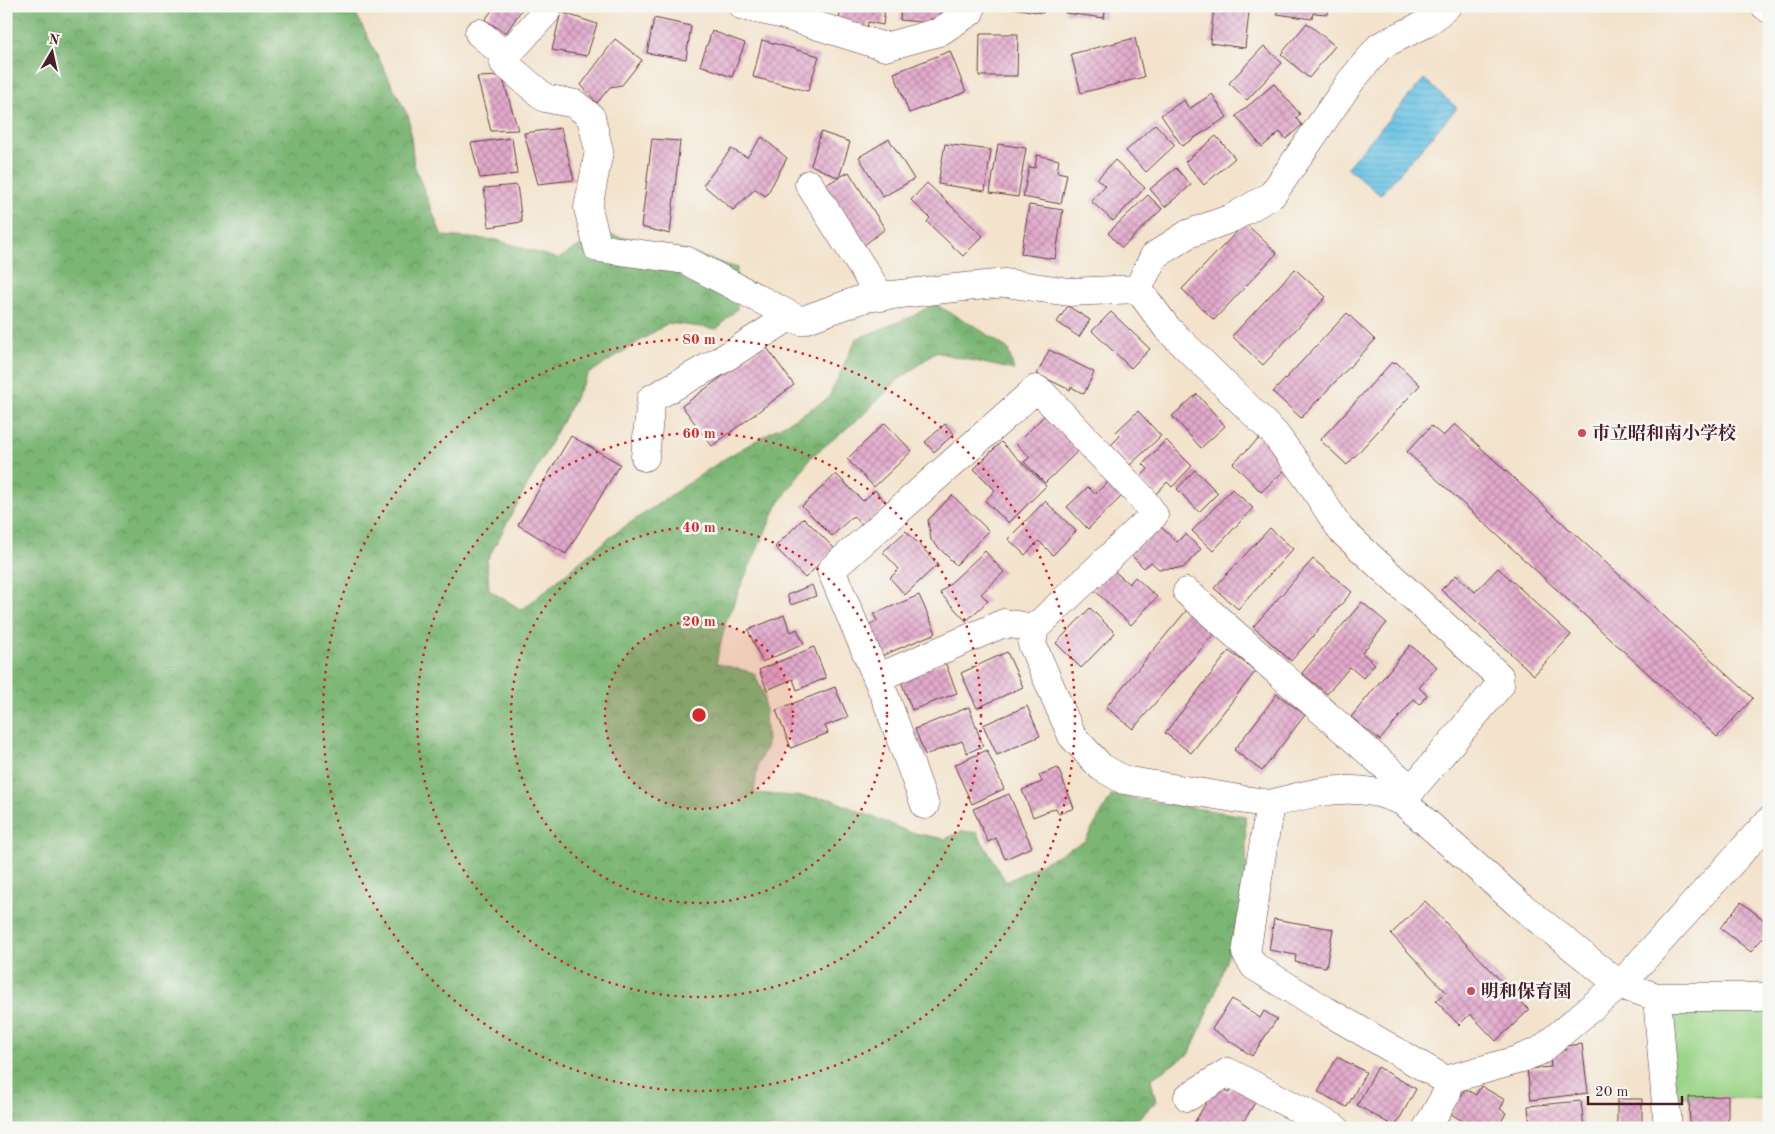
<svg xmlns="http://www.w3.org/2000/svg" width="1775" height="1134" font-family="'Old Standard TT','Noto Serif JP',serif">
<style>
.forest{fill:url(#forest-crowns);stroke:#626a50}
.park{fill:#9ad487;stroke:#727a59}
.water{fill:url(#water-rules);stroke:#587088}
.building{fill:url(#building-cross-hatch)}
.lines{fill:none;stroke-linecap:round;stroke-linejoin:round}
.minor-casing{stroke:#633c43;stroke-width:29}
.minor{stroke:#fff;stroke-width:28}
.ring{fill:none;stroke:#d62828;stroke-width:2.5;stroke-dasharray:2.5 5}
.poi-dot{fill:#d1495b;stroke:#f6f6f2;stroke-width:2}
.labels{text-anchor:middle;stroke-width:5;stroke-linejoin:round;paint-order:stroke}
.poi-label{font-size:18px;font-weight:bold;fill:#4a1f2b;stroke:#f6f6f2;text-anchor:start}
.centre{fill:#d62828;stroke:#f6f6f2;stroke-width:2.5}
.ring-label{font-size:15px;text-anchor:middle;font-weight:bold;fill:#d62828;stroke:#f6f6f2;stroke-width:5;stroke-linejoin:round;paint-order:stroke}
</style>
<defs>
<pattern id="forest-crowns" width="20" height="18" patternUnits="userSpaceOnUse" patternTransform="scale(1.25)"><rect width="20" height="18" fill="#7bb674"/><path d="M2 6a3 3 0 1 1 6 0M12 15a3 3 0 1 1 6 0" fill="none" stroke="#67935f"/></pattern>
<pattern id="water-rules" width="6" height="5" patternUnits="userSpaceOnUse" patternTransform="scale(1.25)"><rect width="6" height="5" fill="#66c2e4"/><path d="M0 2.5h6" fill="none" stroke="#5aa6c4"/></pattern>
<pattern id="building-cross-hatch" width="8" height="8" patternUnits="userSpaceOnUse" patternTransform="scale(1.25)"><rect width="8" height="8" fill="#e2aacc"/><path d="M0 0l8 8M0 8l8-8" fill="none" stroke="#b98aa6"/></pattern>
</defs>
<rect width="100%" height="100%" fill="#f6f6f2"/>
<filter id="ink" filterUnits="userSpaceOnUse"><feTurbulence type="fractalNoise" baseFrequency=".02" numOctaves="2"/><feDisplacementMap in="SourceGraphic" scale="10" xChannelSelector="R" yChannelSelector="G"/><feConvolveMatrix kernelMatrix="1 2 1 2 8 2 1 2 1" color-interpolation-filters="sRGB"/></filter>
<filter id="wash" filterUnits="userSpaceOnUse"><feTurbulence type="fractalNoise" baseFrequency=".0096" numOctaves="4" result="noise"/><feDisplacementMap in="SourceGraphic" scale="20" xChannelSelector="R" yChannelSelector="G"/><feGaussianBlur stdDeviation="1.12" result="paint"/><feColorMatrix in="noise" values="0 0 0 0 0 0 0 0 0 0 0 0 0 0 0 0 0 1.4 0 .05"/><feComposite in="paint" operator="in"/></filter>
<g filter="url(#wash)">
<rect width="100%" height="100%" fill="#f3e3cc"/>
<path class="forest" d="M6,6H357L354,10L409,118L414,165L442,236L497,240L558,259L601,233L686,251L737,268V309L717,329L668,323L588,374L487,560L489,590L522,610L611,536L724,459L828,399L856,339L913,316L934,304L973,325L1008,349L1014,370L935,352L896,382L862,416L811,457L777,506L742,583L726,622L716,663L754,673L764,695L767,745L758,764L754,793L830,799L909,832L945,839L962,831L977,833L1006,882L1085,841L1112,795L1245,816L1247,877L1234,937L1215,993L1190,1053L1151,1079L1156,1102L1128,1128H6Z"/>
<path class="park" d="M1657,997H1769V1099L1666,1096Z"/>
<path class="water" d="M1424,79L1457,108L1380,195L1347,167Z"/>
<g id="blocks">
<path class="building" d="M495,6H524L506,33L485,20Z
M841,6H885L883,25L868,22L867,28L839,21Z
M901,6H941L940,24L900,20Z
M1001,6H1044L1043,13Z
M1066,6H1106L1104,18L1065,13Z
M1278,6H1329L1328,14L1313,13L1312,19L1277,14Z
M1214,7L1249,12L1245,48L1210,43Z
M561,12L597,24L587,56L552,50Z
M654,18L691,26L686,59L647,53Z
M1307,23L1335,46L1309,78L1281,54Z
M712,31L745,43L732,77L700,65Z
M980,34H1018L1017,76H979Z
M1135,38L1144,77L1081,93L1071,54Z
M615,39L642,60L622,85L610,87L597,103L581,85Z
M762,40L819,56L808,91L753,77Z
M1264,46L1282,63L1247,100L1229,83Z
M950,51L966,92L909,113L894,73Z
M502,76L518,130L491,131L477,77Z
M1274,84L1300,114L1296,118L1302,125L1286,139L1280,132L1262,147L1236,116Z
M1212,94L1227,117L1182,146L1161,115L1184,100L1189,109Z
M1155,124L1175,145L1146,172L1126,151Z
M561,128L574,180L538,184L524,133Z
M821,132L850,142L839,178L811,165Z
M1216,136L1235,158L1204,185L1185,162Z
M762,137L787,158L766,196L755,189L733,210L703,185L731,149L747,157Z
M512,138L517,174L480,178L471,143Z
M652,139L680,141L670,234L641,227Z
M889,139L914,179L883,197L859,157Z
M945,144L991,150L985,191L938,184Z
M998,144L1026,148L1018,197L990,193Z
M1037,155L1059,160L1057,172L1067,174L1061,204L1023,197L1029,167L1035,168Z
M1115,160L1145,188L1113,221L1091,201L1105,186L1097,179Z
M1176,168L1191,185L1165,207L1150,189Z
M849,172L885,229L859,249L820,188Z
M927,183L983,236L963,256L927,222L930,218L911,200Z
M517,185L522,222L489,227L484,188Z
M1148,195L1162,209L1122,248L1108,233Z
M1029,205L1063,210L1055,259L1021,254Z
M1245,223L1277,253L1214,320L1182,289Z
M1295,269L1326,297L1263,365L1232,336Z
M1068,306L1090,320L1079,337L1057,322Z
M1111,312L1150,349L1131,368L1092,331Z
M1347,313L1375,340L1301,418L1273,392Z
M765,345L794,385L712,446L682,406Z
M1049,350L1094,372L1084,394L1071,387L1070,390L1037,374Z
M1392,362L1394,364L1396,362L1420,385L1347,465L1320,440Z
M1197,394L1225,426L1201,448L1172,416Z
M1052,408L1081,448L1045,483L1024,462L1030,457L1016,444Z
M1138,411L1161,436L1130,465L1111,445L1120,436L1116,432Z
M885,423L912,451L874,487L847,459Z
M945,424L954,434L934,452L925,442Z
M1455,424L1753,698L1717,737L1407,452L1431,426L1443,436Z
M571,436L620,464L566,554L518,525Z
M1261,437L1289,466L1261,492L1233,463Z
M1166,440L1192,466L1172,487L1167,482L1156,494L1140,478L1148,469L1143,464Z
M1001,442L1046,486L1009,523L985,501L995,490L974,469Z
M1195,470L1218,493L1199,512L1177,489Z
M836,474L863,501L875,490L887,504L864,526L853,516L832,536L802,506Z
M1108,482L1122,496L1088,529L1067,507L1088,487L1095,494Z
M1232,489L1253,508L1213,551L1192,531Z
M952,495L989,531L956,565L931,540L928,520Z
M1045,501L1076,531L1053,555L1039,541L1025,555L1008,539Z
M804,518L835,549L805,578L775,547Z
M1158,524L1177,542L1185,534L1201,549L1183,568L1159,569L1151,562L1144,568L1130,554Z
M1270,528L1293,549L1238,609L1214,588Z
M906,531L938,564L905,595L890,578L899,569L883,552Z
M985,551L1004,572L981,594L988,601L966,621L940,593Z
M1313,559L1352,592L1291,661L1253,627Z
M1498,568L1571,635L1534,675L1441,590L1456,575L1475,592Z
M1112,569L1129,584L1135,577L1157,597L1131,625L1093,589Z
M812,585L816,596L791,605L787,595Z
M919,595L936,633L881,656L868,625L877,621L874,614Z
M1362,602L1387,623L1362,653L1375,664L1363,678L1350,667L1327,694L1302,673Z
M1191,605L1219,628L1133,729L1106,707Z
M1090,608L1115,633L1081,668L1056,643Z
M784,615L791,632L797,629L804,644L762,662L748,630Z
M1410,645L1437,667L1419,688L1427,695L1420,704L1414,699L1380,740L1351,717Z
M814,647L826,678L797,690L793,679L767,690L759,670Z
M1229,651L1256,671L1191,753L1165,733Z
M1007,652L1023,687L977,708L961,673Z
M945,662L957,693L912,710L900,679Z
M835,687L848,717L825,726L828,733L791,748L776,710Z
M1277,694L1305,715L1262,771L1234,750Z
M1027,706L1040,736L997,755L983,725Z
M969,707L983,746L967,753L962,741L925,755L915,729Z
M987,750L1004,789L972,804L954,765Z
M1058,768L1074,808L1059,814L1056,808L1033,817L1022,790L1042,782L1039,775Z
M1009,794L1032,847L1005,859L996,838L988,842L973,809Z
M1425,901L1529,1010L1496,1041L1470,1014L1459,1025L1436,1001L1446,992L1391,934Z
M1741,902L1769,924V930L1751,952L1720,928Z
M1274,919L1333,929L1326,967L1295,962L1296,955L1269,950Z
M1232,999L1260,1018L1264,1011L1277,1019L1252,1056L1212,1029Z
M1582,1044L1588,1093L1531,1100L1527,1069L1551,1067L1550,1056L1555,1051L1567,1050L1566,1046Z
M1337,1057L1366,1072L1347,1107L1318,1092Z
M1378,1067L1416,1089L1395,1127L1357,1105Z
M1217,1085L1229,1092L1234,1085L1257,1099L1240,1128H1191Z
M1481,1086L1505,1100L1500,1109L1506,1113L1498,1128H1466L1469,1125L1451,1114L1465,1089L1476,1095Z
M1728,1096V1128H1690L1689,1097Z
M1617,1099H1642V1126H1617Z
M1581,1101L1584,1128H1530L1528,1106Z"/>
</g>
</g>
<g filter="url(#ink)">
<use href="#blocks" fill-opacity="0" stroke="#633c43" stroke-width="1"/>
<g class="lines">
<g class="minor-casing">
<path id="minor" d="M548,6L546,12L506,56L504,63L545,98L575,104L591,117L599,151L588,208L598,248L685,260L801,321L865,298L945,289L1006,283L1069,292L1138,289
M743,6L780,14L885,47L939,32L970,12L971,6
M1447,6L1427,23L1380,46L1350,82L1272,195L1232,218L1188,234L1154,256L1138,289L1167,328L1275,434L1310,482L1341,530L1499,676L1500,685L1402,801L1520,905L1620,985L1657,997H1769
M1765,6L1769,9
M479,33L506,56
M809,184L881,297
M645,457L651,399L723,359L791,316
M1187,592L1412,790
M877,678L1004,623L1035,628
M1402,801C1392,798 1382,793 1373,792C1338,785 1303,795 1270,804L1246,953L1254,966L1325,1010L1446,1080L1447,1093L1427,1128
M925,805L886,699L831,570L1036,389L1042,393L1142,498L1154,515L1035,628L1032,644L1072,736L1101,767L1124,780L1270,804
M1657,997L1668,1128
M1446,1080L1514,1061L1540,1051L1599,1001L1620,985L1769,821
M1188,1097L1228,1072L1335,1128"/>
</g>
<use href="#minor" class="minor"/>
</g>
</g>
<circle cx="699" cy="715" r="94" fill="#d62828" fill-opacity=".12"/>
<g class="ring">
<circle cx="699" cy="715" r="94"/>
<circle cx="699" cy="715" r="188"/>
<circle cx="699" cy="715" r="282"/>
<circle cx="699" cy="715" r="376"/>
</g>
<g class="poi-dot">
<circle cx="1582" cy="433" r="5"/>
<circle cx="1471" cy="991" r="5"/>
</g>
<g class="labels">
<g class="poi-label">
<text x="1592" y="439">市立昭和南小学校</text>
<text x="1481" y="997">明和保育園</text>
</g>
</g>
<circle cx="699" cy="715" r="8" class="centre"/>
<g class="ring-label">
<text x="699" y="344">80 m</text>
<text x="699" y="438">60 m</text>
<text x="699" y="532">40 m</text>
<text x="699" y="626">20 m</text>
</g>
<rect width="1775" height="1134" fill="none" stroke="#f6f6f2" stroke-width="25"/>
<g transform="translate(52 52) rotate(9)" stroke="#f6f6f2" stroke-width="4" paint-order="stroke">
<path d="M0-4L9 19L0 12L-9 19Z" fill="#4a1f2b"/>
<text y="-8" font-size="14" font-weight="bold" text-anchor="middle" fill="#4a1f2b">N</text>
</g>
<path d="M1588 1096v8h94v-8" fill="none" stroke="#4a1f2b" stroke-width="2.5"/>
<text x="1595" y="1096" font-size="15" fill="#4a1f2b" stroke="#f6f6f2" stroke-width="4" paint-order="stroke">20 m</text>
</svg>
